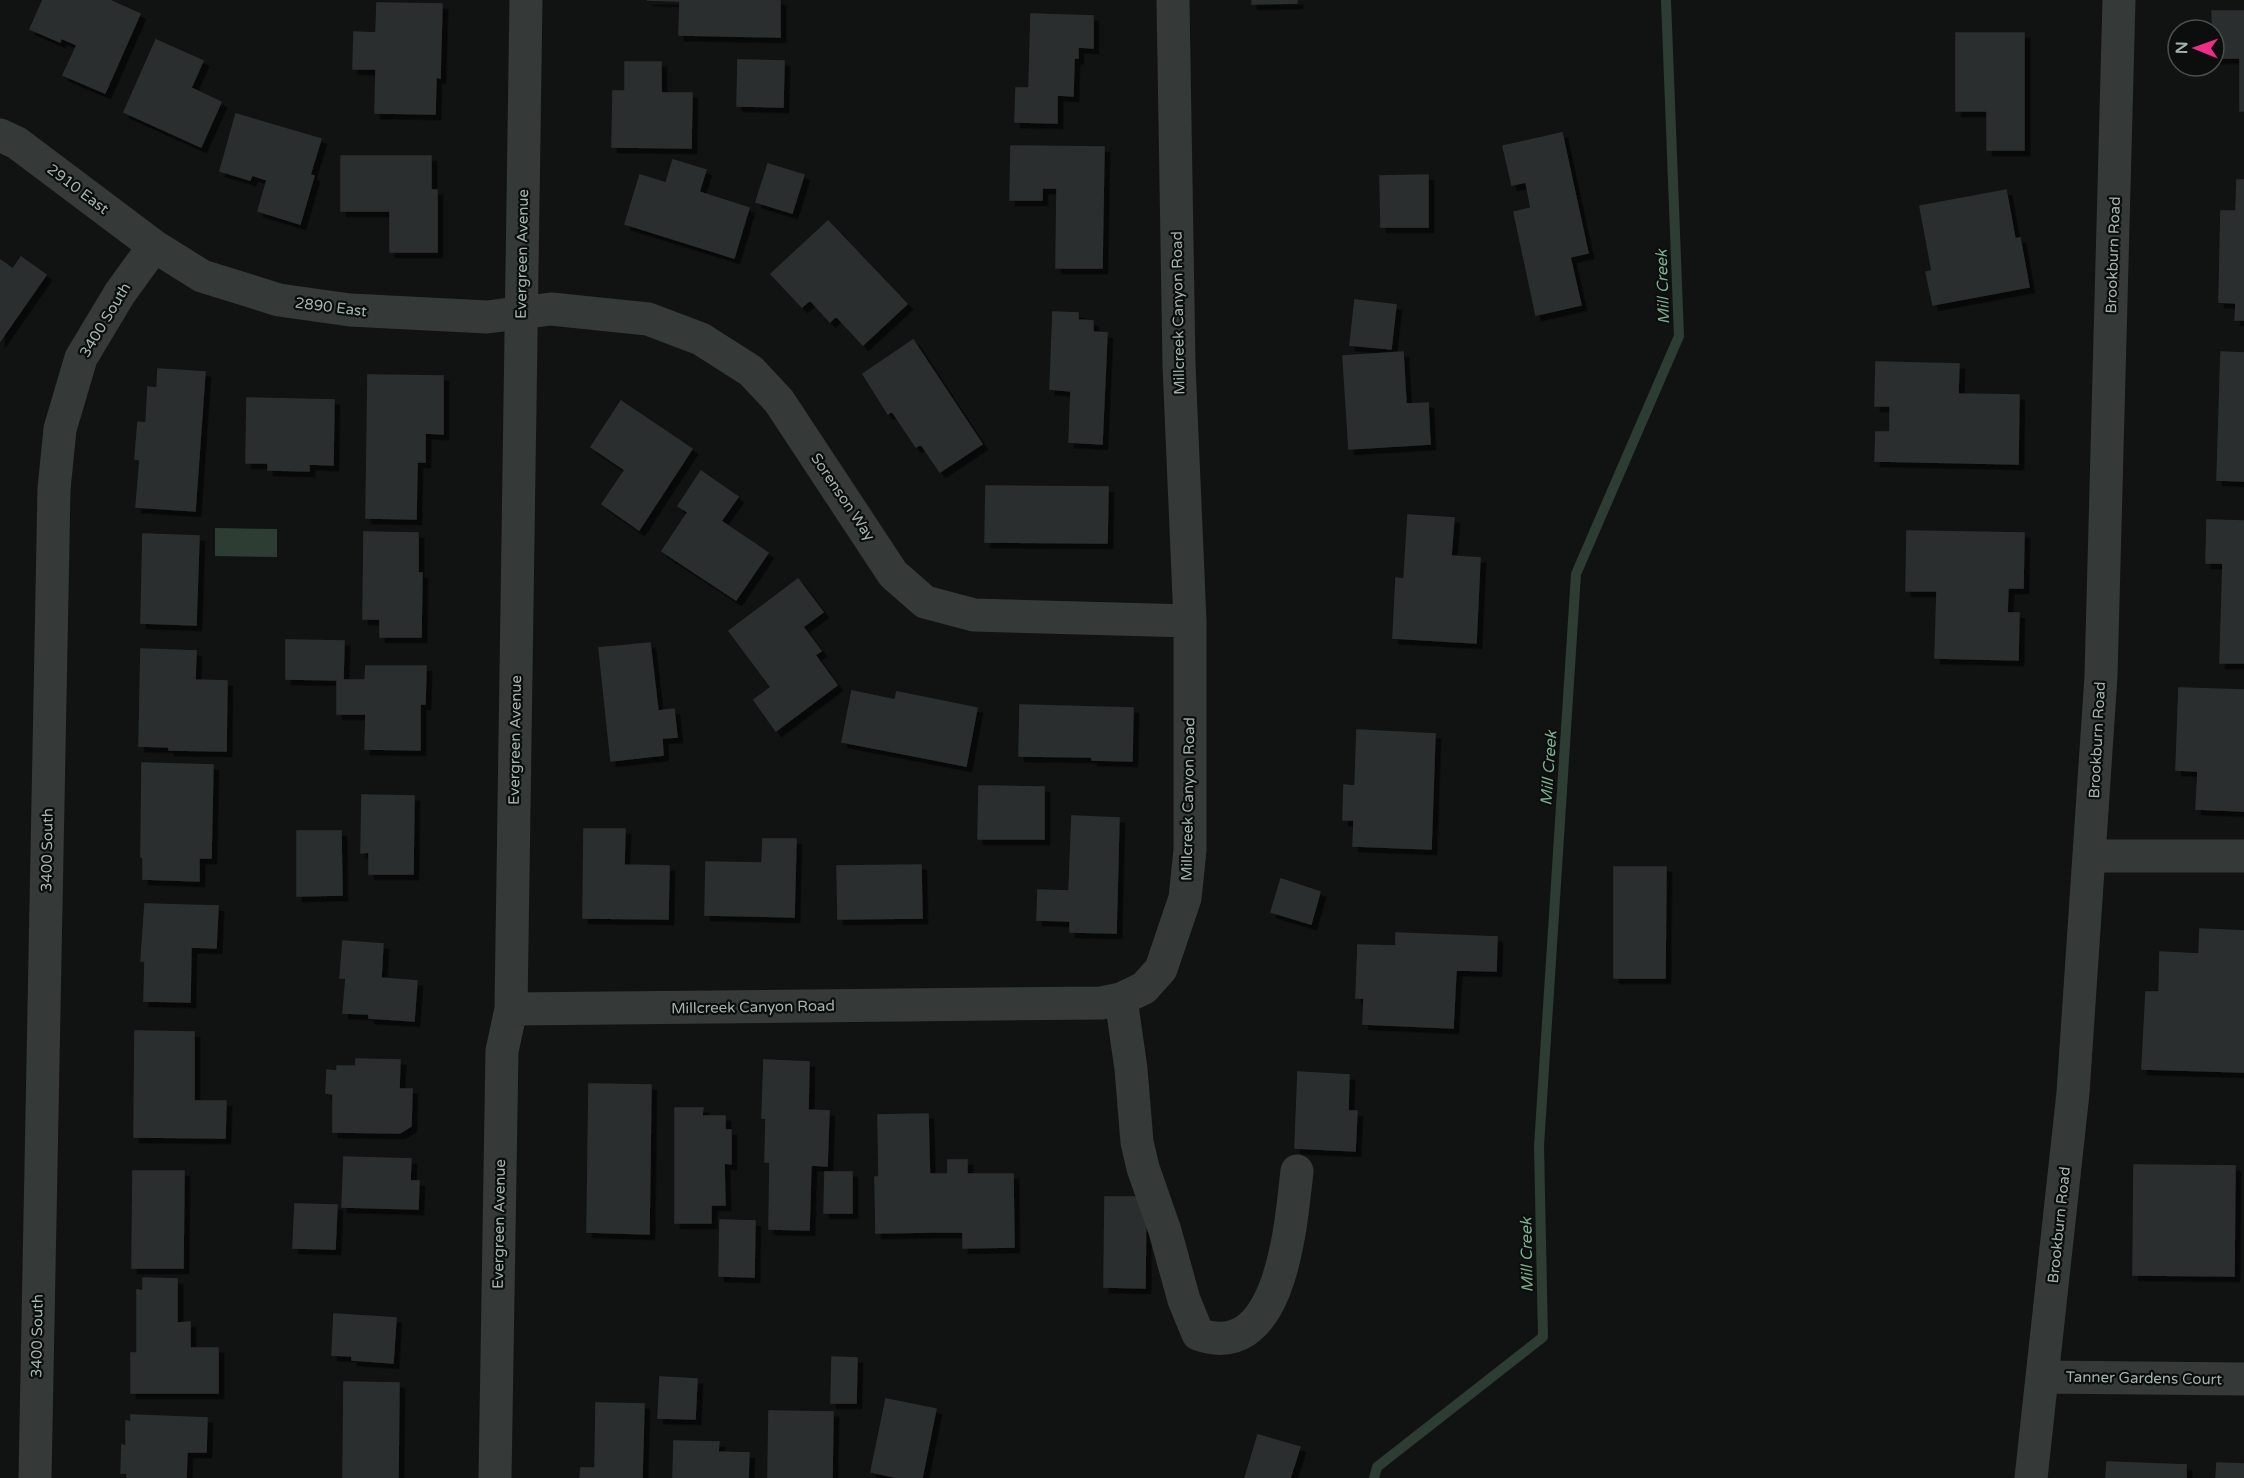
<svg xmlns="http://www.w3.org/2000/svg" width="2244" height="1478" font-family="'Varela Round',sans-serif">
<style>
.water{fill:#2d3d33}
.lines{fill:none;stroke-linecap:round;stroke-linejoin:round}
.stream{stroke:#2d3d33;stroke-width:10}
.building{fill:#2c2f2f;stroke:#2b2f2f;stroke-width:1.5;filter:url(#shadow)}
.minor{stroke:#353a38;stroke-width:33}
.labels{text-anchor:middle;stroke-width:4.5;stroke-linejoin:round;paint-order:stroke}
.street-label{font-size:15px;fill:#a3b3ad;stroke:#0c0e0e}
.water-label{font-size:16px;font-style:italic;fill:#7aaf8d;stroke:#0c0e0e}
</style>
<defs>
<filter id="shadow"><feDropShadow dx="5.5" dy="5.5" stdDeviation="0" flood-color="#0009"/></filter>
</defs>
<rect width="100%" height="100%" fill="#111313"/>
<path class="water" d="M215,528L277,529V557L215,556Z"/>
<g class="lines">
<path class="stream" d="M1374,1478L1377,1467L1543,1337L1539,1146L1576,574L1679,336L1666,0"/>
</g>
<path class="building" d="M43,0H109L140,14L105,93L63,75L77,45L61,38L60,42L30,29Z
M647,0H780V37L679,35L680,1Z
M1252,0H1297V3L1252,4Z
M377,3L442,4L440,78L436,77L435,114L375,113L376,69H353L354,32L376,33Z
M2212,11H2244V111H2240V58H2214Z
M1031,14L1093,16V48L1078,47V58H1074L1073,96L1057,95V123L1015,122L1016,88H1029Z
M1956,33H2024V150H1987V111H1956Z
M156,40L203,61L191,88L221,102L201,147L124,112Z
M738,60L784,61L783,107L737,106Z
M625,62H661V93H692L691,148L612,147L613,91H625Z
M236,114L321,139L310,175L314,176L300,224L258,211L267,180L252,175L250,180L220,171Z
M1562,133L1588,253L1570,257L1581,305L1536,315L1514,212L1531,208L1526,182L1512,185L1503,146Z
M1011,146L1104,147L1102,268H1056L1057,188H1042V200H1010Z
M341,156H431V190H437V252H390V211H341Z
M673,160L706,170L699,192L749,208L734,258L625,224L640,175L666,183Z
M768,164L804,175L792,213L756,202Z
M1428,175V227H1381L1380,176Z
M2237,180H2244V320H2235L2236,303L2219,302L2221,211H2236Z
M2006,190L2015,239L2020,238L2029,287L1933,305L1926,272L1932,271L1920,206Z
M828,221L907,304L863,345L836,316L830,322L810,300L802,307L771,274Z
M21,257L46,275L0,341V260L13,269Z
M1355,300L1396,305L1391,349L1350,345Z
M1053,312L1078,313V320L1093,321V332L1107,333L1102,444L1069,442L1071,391L1050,389Z
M913,340L982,444L940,472L921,444L916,447L892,411L888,414L863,374Z
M1403,352L1406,404L1428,403L1430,444L1349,449L1343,356Z
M2221,352L2244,353V481L2217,480Z
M1876,362L1959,364L1958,394L2019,395L2018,464L1875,461L1876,432H1890V406H1875Z
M158,369L205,372L195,511L136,507L140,460L135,459L138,422L146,423L148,387L157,388Z
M368,375L443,376V434L425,433V462H417L416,519L366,518Z
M247,398L334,400L333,465L309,464V471L268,470V463H246Z
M621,401L692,449L639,530L602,504L625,470L591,447Z
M701,471L738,497L721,521L768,553L736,600L662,551L688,512L678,506Z
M986,486L1108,487L1107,543L985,542Z
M1408,515L1454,518L1451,556L1480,558L1476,643L1393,638L1396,578L1404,579Z
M2207,520L2244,521V663H2220L2223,563H2206Z
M1907,531L2024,533L2023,588H2008L2007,613H2019L2018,660L1935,658L1937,591H1906Z
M364,532L418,533V573H422L421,637H380V619H363Z
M143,534L199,536L196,625L141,623Z
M798,579L823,612L803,627L821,651L815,655L837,685L776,731L754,700L771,687L729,631Z
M286,640L344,641L343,680L286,679Z
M650,643L658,711L674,709L677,737L662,738L663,755L611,761L599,648Z
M141,649L196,651L195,680L227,681L226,751L169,750V747L139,746Z
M366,666H426L425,704H420V750L365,749L366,714H337V680H365Z
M2179,688L2244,690V811L2196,809L2198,771L2176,770Z
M852,691L895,700L897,692L977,708L966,766L842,742Z
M1020,705L1133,708L1132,761L1092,760V757L1019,756Z
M1357,730L1435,734L1431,849L1353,846L1354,820H1343L1344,785L1355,786Z
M142,763L213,765L211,858H199V881L143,879V857H141Z
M979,786L1044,787V839H978Z
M362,795L414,796L413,874H369V852L361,853Z
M1072,816L1119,818L1116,933L1070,932V921L1037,920L1038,890L1069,891Z
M584,829H625L624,865L669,866L668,919L583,918Z
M297,831H341L342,895L297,896Z
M763,839H796L794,917L705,915L706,862L762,863Z
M921,865L922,918L838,919L837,866Z
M1614,867H1666L1665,978H1614Z
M1281,879L1320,892L1311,924L1271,912Z
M145,904L218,906L216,948L191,947L190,1002L144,1001L145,961H141Z
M2200,929L2244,931V1072L2142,1069L2146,992H2159L2160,952L2199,954Z
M1396,933L1497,937L1496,971L1456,970L1453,1028L1363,1024L1364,998H1356L1358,945L1396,946Z
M343,941L383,944L381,978L417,981L414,1021L369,1018V1014L343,1013L346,978H340Z
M135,1031L194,1032V1101H226L225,1138L134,1137Z
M356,1059L400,1060L399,1089H412L411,1126L400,1133L333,1132V1094L326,1093L327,1070L337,1071V1066H356Z
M764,1060L809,1062L808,1110L829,1111L827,1166L811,1165L809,1230L769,1229L770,1162H765L766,1118H762Z
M1298,1072L1349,1075L1348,1111H1357L1355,1151L1295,1148Z
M589,1084L651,1085L649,1234L587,1232Z
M675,1108H703L702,1116H725V1130H731V1164L724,1163L725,1205H711V1223H675Z
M928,1114L931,1232L876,1233L875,1177H879L878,1115Z
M344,1157L411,1159L410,1181H419L418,1209L342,1207Z
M948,1160H967V1174H1013L1014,1247L963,1248V1232H931L930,1174H948Z
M2134,1165L2235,1166L2234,1276L2133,1275Z
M133,1171H184L183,1268H132Z
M825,1172H852V1213H824Z
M1105,1197H1146L1145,1288L1104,1287Z
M295,1204L337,1205L335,1249L293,1248Z
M720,1220L755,1221L754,1277L719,1276Z
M143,1278L177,1279V1323L190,1322V1348H218V1393H131V1353H137V1290L143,1291Z
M334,1314L396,1318L393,1363L352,1360V1356L332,1355Z
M832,1357L857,1358L856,1403H831Z
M660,1377L697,1379L695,1419L658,1418Z
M344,1382L399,1383L398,1478H343Z
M886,1399L936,1409L922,1478H899L871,1472Z
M596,1403L644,1404L642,1478H580L581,1468H595Z
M769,1411L833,1412L832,1478H768Z
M131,1415L207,1418L206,1452H187L186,1478H127V1473H121L122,1445L126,1446V1421L131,1422Z
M1258,1435L1300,1447L1290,1478H1245Z
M674,1441L719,1442L718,1452L749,1453L748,1478H673Z
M2107,1462L2186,1465V1478H2106Z
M2217,1463L2244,1464V1478H2216Z"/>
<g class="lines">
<path class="minor" d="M0,135L17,143L154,246L202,276L279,300L350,310L487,317L551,309L648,319L701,339L751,371L779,401L893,574L925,602L974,615L1190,621
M2090,856H2244
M1121,999L1131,1069L1137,1142L1143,1168L1165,1231L1184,1300L1198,1334C1282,1365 1291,1222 1297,1171
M511,1009L1101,1003L1121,999L1144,988L1161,969L1185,898L1190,850V621L1179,365L1173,0
M2043,1377L2244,1379
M35,1478L54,489L60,429L81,358L120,293L154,246
M495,1478L502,1051L511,1009L526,0
M2031,1478L2073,1093L2101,676L2119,0"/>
</g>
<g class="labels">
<g class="street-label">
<text transform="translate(78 189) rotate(37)" y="5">2910 East</text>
<text transform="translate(522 254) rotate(-89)" y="5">Evergreen Avenue</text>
<text transform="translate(2113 255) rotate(-88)" y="5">Brookburn Road</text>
<text transform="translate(331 307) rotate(7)" y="5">2890 East</text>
<text transform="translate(1178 313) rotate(-91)" y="5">Millcreek Canyon Road</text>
<text transform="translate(105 320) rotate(-59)" y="5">3400 South</text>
<text transform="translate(843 497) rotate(56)" y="5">Sorenson Way</text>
<text transform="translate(515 740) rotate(-89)" y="5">Evergreen Avenue</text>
<text transform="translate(2097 740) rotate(-87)" y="5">Brookburn Road</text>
<text transform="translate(1188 799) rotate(-89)" y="5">Millcreek Canyon Road</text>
<text transform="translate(47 850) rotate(-89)" y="5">3400 South</text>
<text transform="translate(753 1007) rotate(-1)" y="5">Millcreek Canyon Road</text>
<text transform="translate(499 1224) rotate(-89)" y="5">Evergreen Avenue</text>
<text transform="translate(2059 1225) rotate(-84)" y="5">Brookburn Road</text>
<text transform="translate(37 1336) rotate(-89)" y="5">3400 South</text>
<text transform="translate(2144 1378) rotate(1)" y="5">Tanner Gardens Court</text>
</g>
<g class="water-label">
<text transform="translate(1662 287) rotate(-92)" y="6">Mill Creek</text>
<text transform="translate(1548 768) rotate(-86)" y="6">Mill Creek</text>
<text transform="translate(1526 1255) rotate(-91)" y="6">Mill Creek</text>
</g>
</g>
<g transform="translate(2196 48) rotate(271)"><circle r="28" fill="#0c0e0e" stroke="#48504e" stroke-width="1.5"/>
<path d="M0-4.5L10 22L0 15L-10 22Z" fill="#ee2e84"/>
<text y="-9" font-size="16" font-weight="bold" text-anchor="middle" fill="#a3b3ad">N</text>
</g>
</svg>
